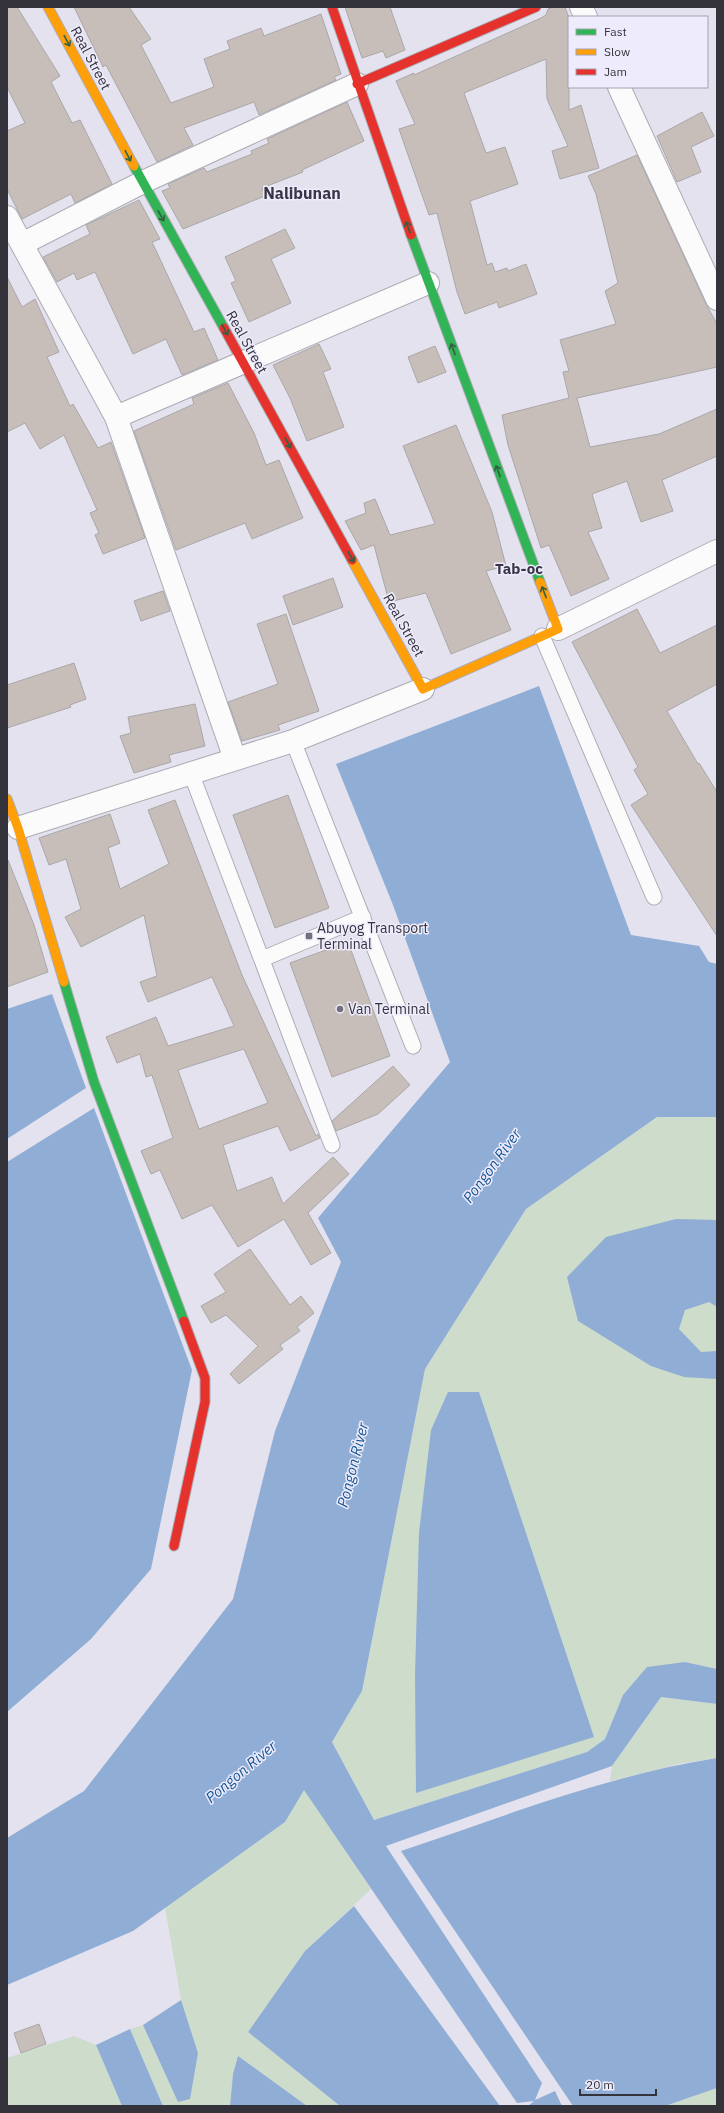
<svg xmlns="http://www.w3.org/2000/svg" width="724" height="2113" font-family="'IBM Plex Sans',sans-serif">
<style>
.green{fill:#cddccb}
.water{fill:#90aed5}
.building{fill:#c8beb9;stroke:#aaa7a9;fill-rule:evenodd}
.lines{fill:none;stroke-linecap:round;stroke-linejoin:round}
.lane-casing{stroke:#adacb4;stroke-width:17}
.street-casing{stroke:#adacb4;stroke-width:24}
.fast-casing{stroke:#adacb4;stroke-width:11}
.slow-casing{stroke:#adacb4;stroke-width:11}
.jam-casing{stroke:#adacb4;stroke-width:11}
.lane{stroke:#fbfbfc;stroke-width:15}
.street{stroke:#fbfbfc;stroke-width:22}
.fast{stroke:#30b455;stroke-width:9}
.slow{stroke:#ff9f0a;stroke-width:9}
.jam{stroke:#e5322d;stroke-width:9}
.oneway{stroke:#336044}
.poi-dot{fill:#72707a;stroke:#eeecfc;stroke-width:1.5}
.labels{text-anchor:middle;stroke-width:3;stroke-linejoin:round;paint-order:stroke}
.street-label{font-size:14px;fill:#34333b;stroke:#eeecfc}
.poi-label{font-size:14px;fill:#34333b;stroke:#eeecfc;text-anchor:start}
.neighbourhood-label{font-size:15px;font-weight:bold;fill:#383645;stroke:#eeecfc}
.water-label{font-size:15px;font-style:italic;fill:#165593;stroke:#eeecfc}
.quarter-label{font-size:16px;font-weight:bold;fill:#383645;stroke:#eeecfc}
</style>
<rect width="100%" height="100%" fill="#e4e2ee"/>
<path class="green" d="M657,1117H717V1669L685,1662L623,1695L605,1739L587,1752L374,1820L332,1742L362,1691L425,1369L526,1209Z
M661,1697L717,1704V1758L679,1764L610,1781L612,1766Z
M304,1789L371,1889L305,1951L248,2032L340,2106H307L238,2056L233,2074L230,2106H163L130,2029L143,2025L178,2102L198,2053L181,2000L165,1907L285,1822Z
M74,2036L96,2045L122,2106H7V2058Z
M717,2088V2106H665Z"/>
<path class="water" d="M539,686L631,935L699,946L709,962L717,964V1117H657L526,1209L425,1369L362,1691L332,1742L374,1820L587,1752L605,1739L623,1695L647,1667L685,1662L717,1669V1704L661,1697L612,1766L386,1846L542,2083L535,2100L555,2091L562,2106H528L534,2101L517,2103L304,1790L285,1822L133,1931L7,1985V1838L84,1791L233,1599L275,1431L341,1262L318,1218L450,1062L393,905L336,764Z
M52,994L86,1088L7,1139V1009Z
M94,1108L192,1370L151,1569L91,1639L7,1712V1162Z
M676,1219L717,1220V1307L709,1302L685,1310L679,1329L701,1352L717,1351V1379L684,1377L651,1366L578,1321L567,1277L606,1237Z
M448,1392H479L594,1737L416,1793L415,1675L419,1533L431,1430Z
M717,1758V2088L665,2106H573L401,1851C505,1816 608,1775 717,1758Z
M354,1906L500,2106H340L248,2032L305,1951Z
M181,2000L198,2053L190,2099L178,2102L143,2025Z
M130,2029L163,2106H122L96,2045Z
M238,2056L307,2106H230L233,2074Z"/>
<path class="building" d="M7,7H17L60,76L51,82L72,123L80,120L112,184L75,203L71,194L22,219L7,189V131L25,123L7,87Z
M74,7H129L151,39L141,45L171,103L214,87L204,59L230,49L227,41L261,28L264,36L321,14L341,74L334,77L336,80L259,115L254,102L184,128L193,145L157,162L106,65L103,67Z
M345,7H390L405,50L386,58L383,51L362,58Z
M554,7H565L569,18V110L581,105L599,168L560,179L552,151L568,146L547,99L546,59L464,93L486,153L505,147L518,184L470,201L487,265L492,263L495,272L507,268L508,271L526,264L537,294L499,308L497,302L465,314L457,292L437,213L429,215L399,129L415,124L396,81L414,73V75L541,18L546,15L548,9Z
M347,102L364,141L302,170L303,172L262,188L265,196L183,229L162,191L170,188L168,184L204,168L207,172L252,154L251,151L269,143L267,139Z
M702,112L714,136L691,147L701,172L677,182L657,136Z
M637,155L706,304L717,324V367L577,398L590,447L659,434L717,409V456L662,480L673,511L641,522L627,481L592,494L602,528L588,532L609,579L571,596L549,545L541,548L508,445L502,415L569,398L563,372L569,371L560,340L616,324L605,291L618,283L596,194L588,176Z
M139,200L160,239L152,242L194,332L204,328L218,360L182,375L166,339L133,354L95,272L77,280L74,273L57,282L43,257L90,234L86,225Z
M285,229L295,248L271,259L291,303L249,322L231,283L236,281L225,257Z
M7,277L22,307L35,299L59,352L47,357L70,406L73,404L98,448L111,442L145,538L103,554L95,535L99,533L90,513L97,510L64,435L40,449L25,423L7,432Z
M319,344L331,369L323,372L344,427L307,441L290,398L273,365Z
M435,346L446,372L418,383L408,357Z
M228,383L254,433L266,465L279,460L303,518L252,539L245,523L176,550L134,431L194,404L192,398Z
M456,425L492,512L506,566L486,571L511,630L451,654L426,593L389,602L374,545L361,550L345,521L366,513L364,503L375,499L390,535L435,524L403,446Z
M333,578L343,607L293,625L283,596Z
M163,591L170,611L141,621L134,601Z
M637,609L660,653L717,625V684L667,711L698,764L699,763L717,792V936L631,805L648,794L634,770L638,767L572,642Z
M286,614L319,711L278,725L280,730L242,741L228,702L278,684L257,624Z
M74,663L86,699L70,705L71,707L7,728V685Z
M195,704L205,746L169,755L171,762L134,773L120,736L131,733L128,717Z
M288,795L329,908L275,928L233,815Z
M175,800L242,975L316,1136L318,1134L320,1138L290,1151L278,1126L223,1145L237,1191L272,1177L283,1204L333,1157L349,1174L308,1213L331,1253L311,1265L284,1219L238,1247L212,1205L182,1219L160,1170L151,1174L141,1151L173,1138L152,1075L146,1077L140,1054L117,1063L106,1037L156,1017L168,1046L234,1026L212,977L148,1002L140,982L157,976L144,915L81,947L65,917L81,909L66,859L49,865L39,838L110,814L120,843L108,848L120,889L169,864L148,810ZM244,1049L268,1103L199,1129L178,1070Z
M8,860L34,925L48,972L7,987Z
M348,942L390,1056L332,1077L290,963Z
M393,1066L410,1085L378,1114L336,1131L332,1121Z
M250,1249L290,1305L301,1296L314,1313L297,1327L300,1331L280,1345L283,1349L239,1384L230,1374L258,1346L226,1315L211,1323L201,1306L226,1292L214,1274Z
M39,2024L46,2044L21,2053L14,2033Z"/>
<g class="lines">
<g class="lane-casing">
<path id="lane" d="M542,636L654,897
M293,741L413,1046
M191,773L332,1145
M262,959L363,917"/>
</g>
<g class="street-casing">
<path id="street" d="M581,7L586,17
M619,87L717,299
M7,217L116,417L235,759
M22,244L143,182L357,84
M116,417L428,283
M558,629L717,551
M18,828L293,741L423,689"/>
</g>
<g class="fast-casing">
<path id="fast" d="M134,166L224,328
M411,235L540,582
M64,982L94,1082L184,1321"/>
</g>
<g class="slow-casing">
<path id="slow" d="M48,7L134,166
M352,560L423,689L558,629L540,582
M7,799L18,828L64,982"/>
</g>
<g class="jam-casing">
<path id="jam" d="M332,7L411,235
M357,84L536,7
M224,328L352,560
M174,1546L205,1402V1378L184,1321"/>
</g>
<use href="#lane" class="lane"/>
<use href="#street" class="street"/>
<use href="#fast" class="fast"/>
<use href="#slow" class="slow"/>
<use href="#jam" class="jam"/>
</g>
<defs><path id="oneway-shaft" d="M-6 0H5M1.5-3L5.5 0L1.5 3" fill="none" stroke-width="1.6" stroke-linecap="round" stroke-linejoin="round"/></defs>
<g class="oneway">
<use href="#oneway-shaft" transform="translate(67 41) rotate(62)"/>
<use href="#oneway-shaft" transform="translate(128 156) rotate(62)"/>
<use href="#oneway-shaft" transform="translate(161 216) rotate(61)"/>
<use href="#oneway-shaft" transform="translate(408 227) rotate(-110)"/>
<use href="#oneway-shaft" transform="translate(225 330) rotate(61)"/>
<use href="#oneway-shaft" transform="translate(453 349) rotate(-111)"/>
<use href="#oneway-shaft" transform="translate(288 443) rotate(61)"/>
<use href="#oneway-shaft" transform="translate(498 471) rotate(-111)"/>
<use href="#oneway-shaft" transform="translate(351 557) rotate(61)"/>
<use href="#oneway-shaft" transform="translate(544 592) rotate(-111)"/>
</g>
<g class="poi-dot">
<rect x="305" y="932" width="8" height="8" rx="2"/>
<circle cx="340" cy="1009" r="4"/>
</g>
<g class="labels">
<g class="street-label">
<text transform="translate(91 58) rotate(62)" y="5">Real Street</text>
<text transform="translate(247 342) rotate(61)" y="5">Real Street</text>
<text transform="translate(404 625) rotate(61)" y="5">Real Street</text>
</g>
<g class="poi-label">
<text x="317" y="933">Abuyog Transport<tspan x="317" dy="16">Terminal</tspan></text>
<text x="348" y="1014">Van Terminal</text>
</g>
<g class="neighbourhood-label">
<text x="519" y="574">Tab-oc</text>
</g>
<g class="water-label">
<text transform="translate(492 1166) rotate(-54)" y="5">Pongon River</text>
<text transform="translate(353 1465) rotate(-76)" y="5">Pongon River</text>
<text transform="translate(241 1772) rotate(-40)" y="5">Pongon River</text>
</g>
<g class="quarter-label">
<text x="302" y="199">Nalibunan</text>
</g>
</g>
<rect width="724" height="2113" fill="none" stroke="#34333b" stroke-width="16"/>
<rect x="568" y="16" width="140" height="72" fill="#eeecfc" stroke="#a4a2af"/>
<rect x="576" y="29" width="20" height="6" fill="#30b455" stroke="#a4a2af"/>
<text x="604" y="36" font-size="12" fill="#34333b">Fast</text>
<rect x="576" y="49" width="20" height="6" fill="#ff9f0a" stroke="#a4a2af"/>
<text x="604" y="56" font-size="12" fill="#34333b">Slow</text>
<rect x="576" y="69" width="20" height="6" fill="#e5322d" stroke="#a4a2af"/>
<text x="604" y="76" font-size="12" fill="#34333b">Jam</text>
<path d="M580 2089v6h76v-6" fill="none" stroke="#34333b" stroke-width="2"/>
<text x="586" y="2089" font-size="12" fill="#34333b" stroke="#eeecfc" stroke-width="3" paint-order="stroke">20 m</text>
</svg>
